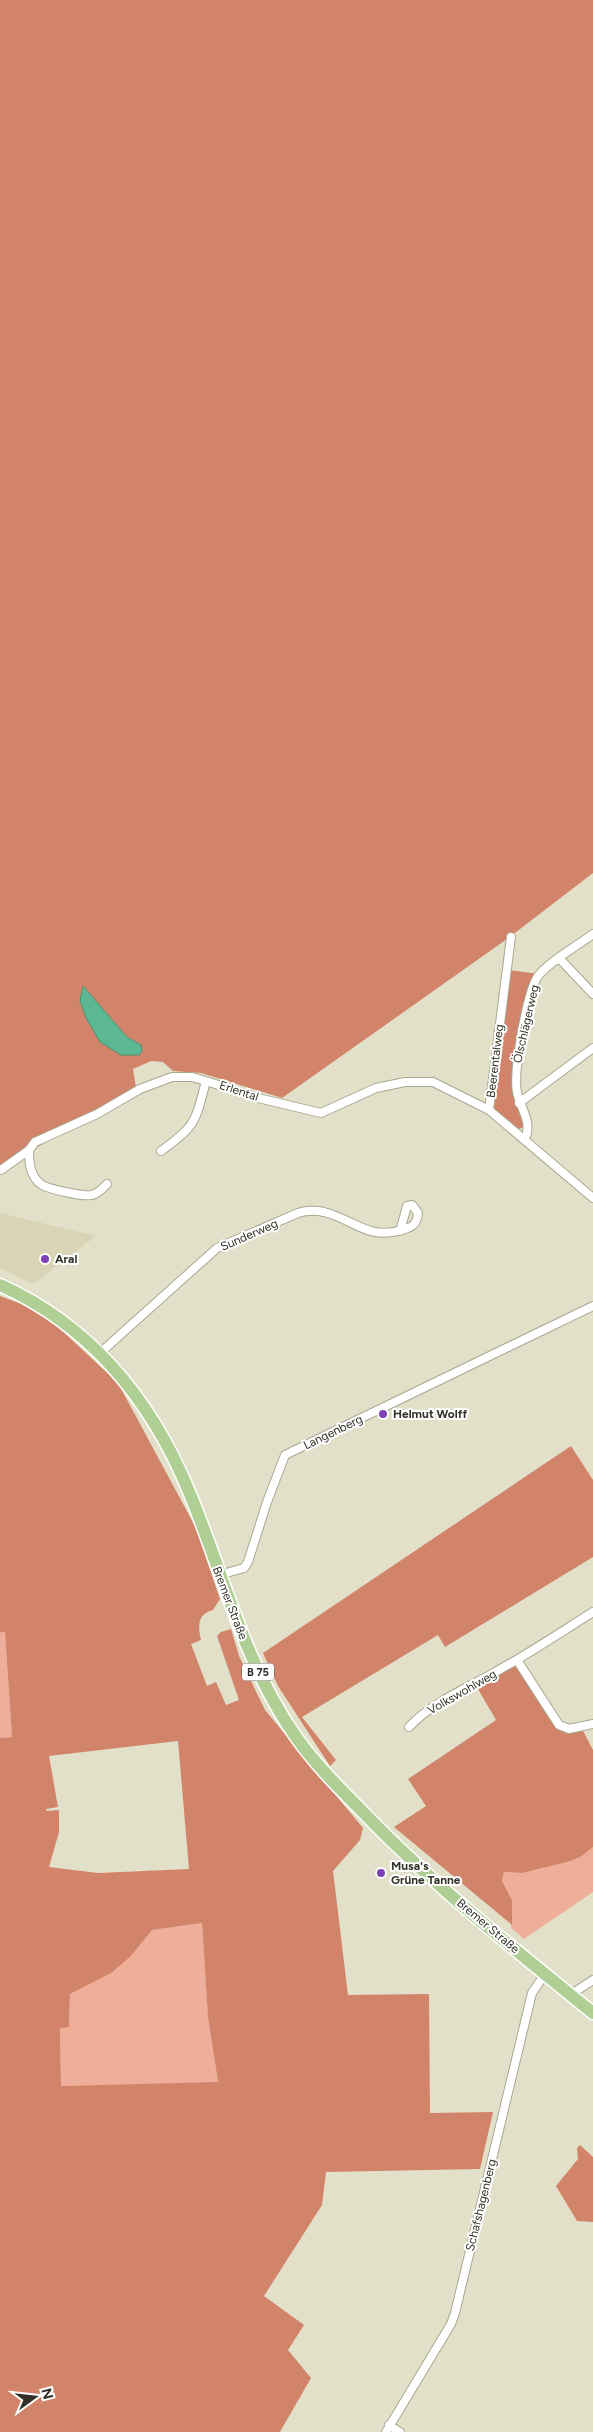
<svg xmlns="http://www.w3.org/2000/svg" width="593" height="2432" font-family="Figtree,sans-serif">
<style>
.built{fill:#d8d4b5}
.green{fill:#eeae99}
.forest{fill:#d2846a;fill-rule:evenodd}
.water{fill:#5cb892;stroke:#4f9072}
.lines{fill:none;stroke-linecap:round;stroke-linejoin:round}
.street-casing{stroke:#aaa791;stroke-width:10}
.primary-casing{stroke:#fff;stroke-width:15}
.street{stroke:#fff;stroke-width:8}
.primary{stroke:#afcf95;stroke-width:12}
.poi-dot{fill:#7e41b7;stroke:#fff;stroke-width:2}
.labels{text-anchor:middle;stroke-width:4;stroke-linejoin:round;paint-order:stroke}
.shield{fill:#fff;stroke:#706f68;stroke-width:1}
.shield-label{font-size:11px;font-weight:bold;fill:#323128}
.street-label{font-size:12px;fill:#323128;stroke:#fff}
.poi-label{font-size:12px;font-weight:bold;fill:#323128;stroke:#fff;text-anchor:start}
</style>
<rect width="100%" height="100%" fill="#e3e0c9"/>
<path class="built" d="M0,1213L96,1236L33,1284L0,1268Z"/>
<path class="green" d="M0,1632H5L12,1737L0,1738Z
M593,1847V1892L524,1939L511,1928L512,1900L502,1881L504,1872L522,1873L571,1861L582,1856Z
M202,1923L208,2018L218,2083L61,2086L60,2027H69L70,1994L131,1956L152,1930Z"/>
<path class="forest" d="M0,0H593V873L507,939L282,1098L201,1073L173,1071L163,1062L151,1061L133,1069L136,1087L0,1170ZM83,986L127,1037L141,1045L100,1042Z
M507,970L540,974L535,981L515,1081L528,1125L519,1129L489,1110Z
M0,1296L41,1311L118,1383L196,1528L220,1599L213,1610C197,1614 198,1626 201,1640L191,1644L207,1686L216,1682L226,1705L239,1700L217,1636L221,1632L231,1629L239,1656L265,1710L363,1828L360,1840L333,1871L348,1995L429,1994L430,2113L493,2112L480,2169L326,2172L322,2205L264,2296L304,2325L288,2350L311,2378L280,2432H0V1738L12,1737L5,1632H0ZM178,1741L189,1869L98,1873L49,1867L59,1832V1810L47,1811L46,1809L58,1807L49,1756ZM202,1923L208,2018L218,2082L61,2086L60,2028L69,2027L70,1994L111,1973L131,1956L152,1930Z
M571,1446L593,1480V1557L445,1647L438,1635L302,1717L336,1760L330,1766L278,1686L263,1653Z
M517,1660L559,1725L581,1727L593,1750V1847L582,1856L571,1861L522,1873L504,1872L502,1881L512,1900V1925L394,1827L426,1806L408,1779L496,1720L475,1684Z
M580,2145L593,2157V2222L577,2221L556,2186L578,2159L577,2148Z"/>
<path class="water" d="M83,986L127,1037L141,1045L142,1051L139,1055H121L100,1042L86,1018L80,1001Z"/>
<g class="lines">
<g class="street-casing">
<path id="street" d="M559,958L593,994
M519,1103L593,1048
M489,1110L511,937
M525,1139C533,1122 520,1108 517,1092C513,1071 527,993 538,976C550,961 577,946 593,934
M29,1150C29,1163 30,1177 42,1185C49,1189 84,1197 92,1195C98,1194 103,1188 107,1184
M161,1151C197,1125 195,1122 206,1081
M1,1170L29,1150L35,1142L97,1114L140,1089L172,1077H192L206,1081L258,1098L321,1113L376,1088L405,1082H433L489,1110L593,1198
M100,1353L217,1248L298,1213C307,1210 314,1210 324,1212C355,1220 367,1240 402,1230C413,1227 417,1224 418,1213L412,1205L407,1206L400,1231
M219,1575L244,1568L248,1562L267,1502L285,1455L593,1306
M517,1660L559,1725L569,1729L593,1724
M409,1727C432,1702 468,1688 497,1671C530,1653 561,1632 593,1612
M570,1995L593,1980
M389,2425L400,2432
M386,2432L451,2324L455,2313L532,1993L545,1974"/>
</g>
<g class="primary-casing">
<path id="primary" d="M0,1285C93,1327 152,1401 190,1494C224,1576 244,1663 296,1737C315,1764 340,1789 364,1813C434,1886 514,1949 593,2013"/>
</g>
<use href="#street" class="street"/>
<use href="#primary" class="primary"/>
</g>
<g class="poi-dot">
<circle cx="45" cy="1259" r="5"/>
<circle cx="383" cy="1414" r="5"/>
<circle cx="381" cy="1873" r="5"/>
</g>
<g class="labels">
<rect class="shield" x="242" y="1663.5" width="32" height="17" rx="4"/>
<g class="shield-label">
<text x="258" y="1676">B 75</text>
</g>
<g class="street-label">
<text transform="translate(526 1024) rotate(-77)" y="4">Ölschlägerweg</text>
<text transform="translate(495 1061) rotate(-83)" y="4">Beerentalweg</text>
<text transform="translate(239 1091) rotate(18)" y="4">Erlental</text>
<text transform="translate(249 1235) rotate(-24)" y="4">Sunderweg</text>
<text transform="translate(333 1432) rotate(-26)" y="4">Langenberg</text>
<text transform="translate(230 1603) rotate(69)" y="4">Bremer Straße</text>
<text transform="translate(462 1692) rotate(-30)" y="4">Volkswohlweg</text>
<text transform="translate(488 1926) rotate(40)" y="4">Bremer Straße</text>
<text transform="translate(481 2205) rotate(-76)" y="4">Schafshagenberg</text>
</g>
<g class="poi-label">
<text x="55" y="1263">Aral</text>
<text x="393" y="1418">Helmut Wolff</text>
<text x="391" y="1870">Musa's<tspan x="391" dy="14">Grüne Tanne</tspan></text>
</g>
</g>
<g transform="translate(35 2397) rotate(75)" stroke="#ffffff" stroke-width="4" paint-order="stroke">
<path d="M0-4L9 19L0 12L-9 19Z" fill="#323128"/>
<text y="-8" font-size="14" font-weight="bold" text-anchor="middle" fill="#323128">N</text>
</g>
</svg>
